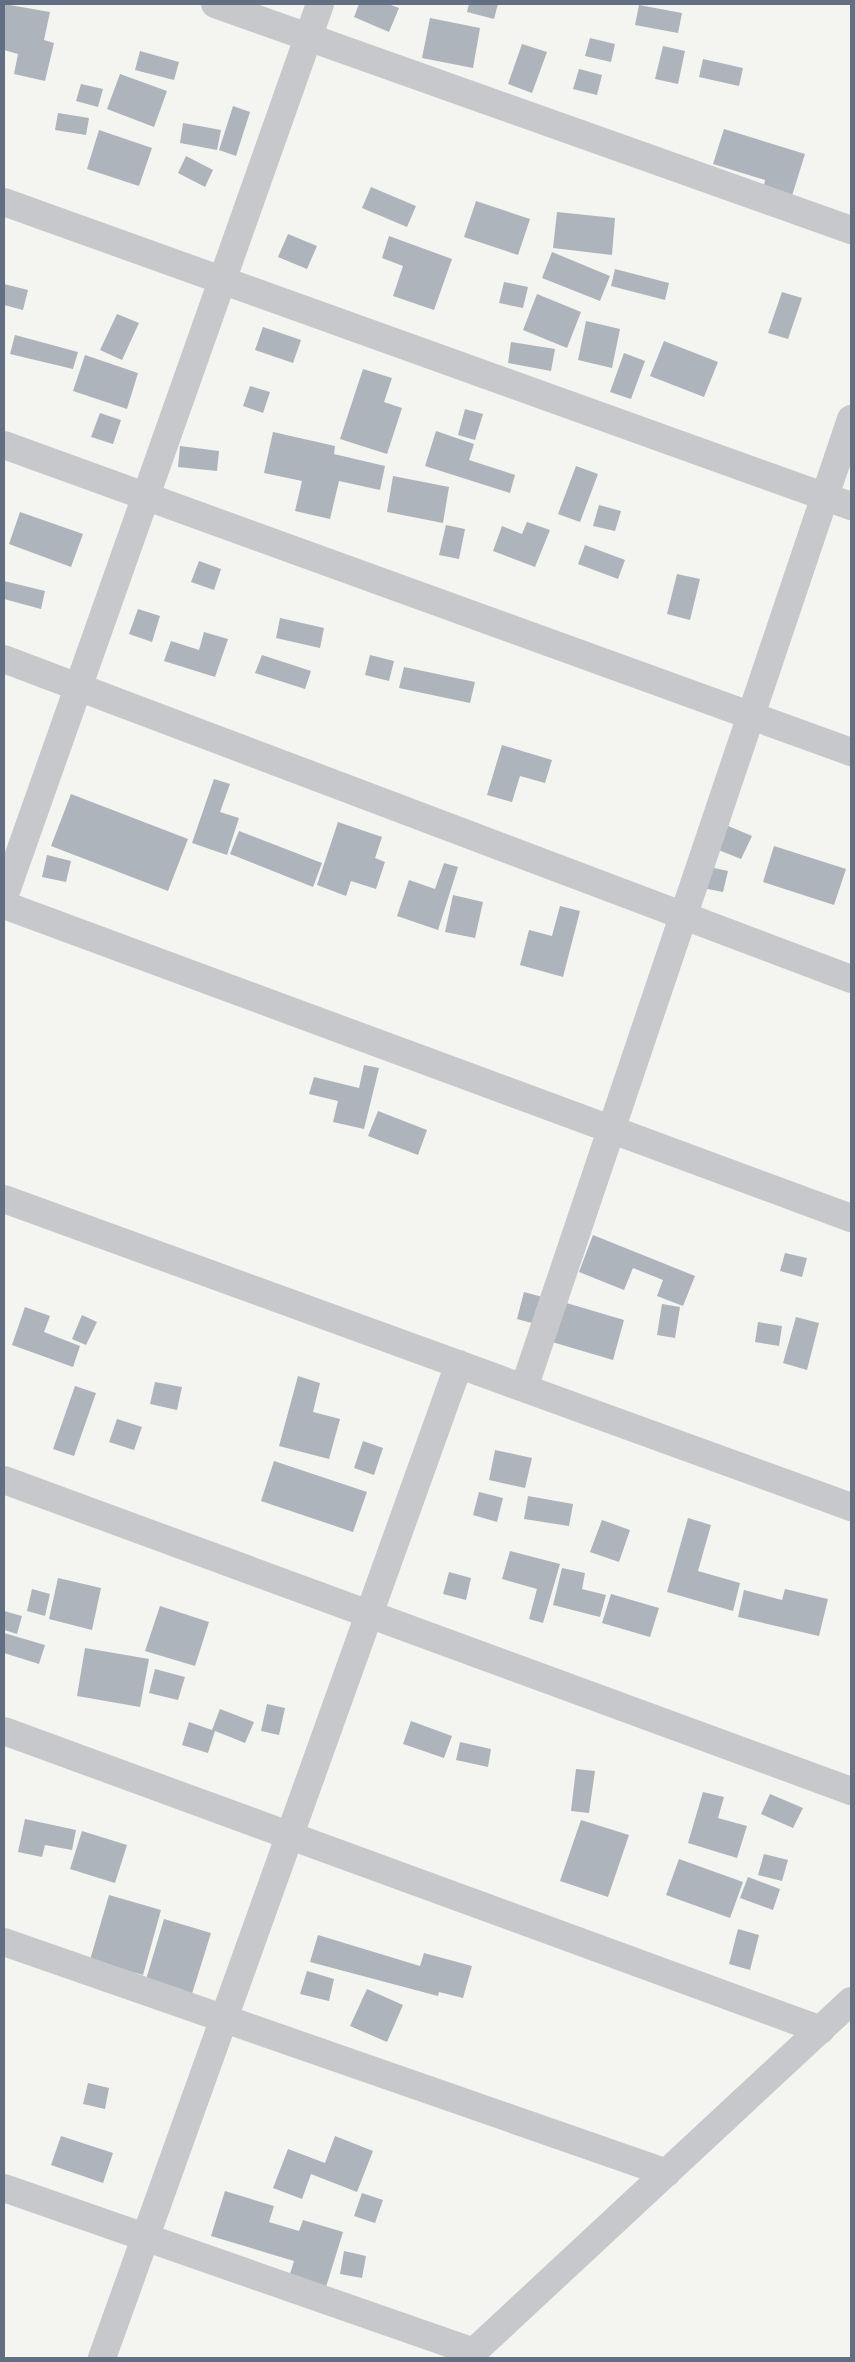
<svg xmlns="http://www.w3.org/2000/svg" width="855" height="2362" font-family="'Alegreya Sans',sans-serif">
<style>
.building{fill:#aeb4bb}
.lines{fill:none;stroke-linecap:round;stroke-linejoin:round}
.minor{stroke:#c6c8cc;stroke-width:28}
</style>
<rect width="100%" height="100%" fill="#f4f5f0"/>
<path class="building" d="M4,4L50,12L44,40L54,43L45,81L14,74L18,54L4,50Z
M359,4H388L399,8L389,32L354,17Z
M469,4H498L494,19L467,12Z
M639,5L682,13L678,33L635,25Z
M430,18L480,28L473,68L422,58Z
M590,38L615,44L611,62L585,56Z
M522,44L547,52L532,93L508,84Z
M663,46L685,51L678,84L655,79Z
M140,51L179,62L174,80L135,70Z
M703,59L743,68L739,86L699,77Z
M579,69L602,75L597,95L573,89Z
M120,74L167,91L154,127L107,109Z
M81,84L103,89L98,107L76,101Z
M233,106L250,112L236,156L219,150Z
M58,113L89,118L86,135L55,130Z
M183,123L221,130L217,150L180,143Z
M724,129L805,154L791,199L763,190L765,180L713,164Z
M99,130L152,148L139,186L87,169Z
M186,156L213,170L205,187L178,173Z
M371,187L416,206L407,227L362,208Z
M476,201L530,219L518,255L464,237Z
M557,212L615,218L612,255L553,248Z
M288,234L317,246L307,269L278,257Z
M389,236L452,259L434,310L393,296L403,266L382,258Z
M552,252L610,276L600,301L542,278Z
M615,269L669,283L665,300L611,286Z
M504,282L528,287L523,308L499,303Z
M4,284L28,290L23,310L4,305Z
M782,292L802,298L788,339L768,333Z
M537,294L581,312L567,348L523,330Z
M117,314L139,323L122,360L100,350Z
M586,321L620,329L612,368L578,360Z
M263,327L301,340L293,363L255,350Z
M15,335L78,352L73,369L10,354Z
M664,341L718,362L704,397L650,376Z
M511,342L555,349L551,371L508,363Z
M624,353L645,361L631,399L610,392Z
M85,355L138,373L127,409L73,391Z
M363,369L392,378L384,402L402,408L387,454L340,439Z
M250,386L270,392L263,413L243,406Z
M465,409L483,414L475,440L458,435Z
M100,413L121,420L113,444L91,437Z
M436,431L474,444L469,460L515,475L510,493L425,466Z
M273,432L335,446L334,454L385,466L380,490L339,481L330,519L295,511L302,481L264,473Z
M180,446L219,451L217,471L178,467Z
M576,466L598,474L580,522L558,514Z
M393,476L449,487L443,523L387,512Z
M599,505L621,511L615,531L593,526Z
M20,512L83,534L71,567L9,544Z
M527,522L550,530L535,567L493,551L502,526L522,534Z
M446,525L465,529L459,559L439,555Z
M585,545L625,560L618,579L578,564Z
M199,561L221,569L214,590L191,582Z
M677,574L700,579L690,620L667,614Z
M4,581L45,591L41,609L4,599Z
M138,609L160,616L152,642L129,634Z
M280,618L324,628L320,648L276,638Z
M204,632L228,639L215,677L164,661L171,641L199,650Z
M262,655L311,671L305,689L255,673Z
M370,655L394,661L389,681L365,675Z
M404,667L475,682L470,703L399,688Z
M502,745L552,760L545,783L520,776L512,802L487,795Z
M214,779L230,784L220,812L239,818L227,855L192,843Z
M71,794L188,839L168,891L51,846Z
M338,822L382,837L375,858L385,862L376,889L351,881L346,896L317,885Z
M726,825L752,836L741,859L716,849Z
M239,831L322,863L313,887L230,854Z
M774,846L846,869L834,905L763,882Z
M47,855L71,861L66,882L42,877Z
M444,863L458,867L438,930L397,916L409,880L435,889Z
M691,863L728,871L723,892L687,885Z
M453,895L483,902L475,938L445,932Z
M560,906L580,911L563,977L520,965L529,930L552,936Z
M364,1065L379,1068L364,1129L333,1122L338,1101L309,1094L314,1077L359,1088Z
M378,1111L427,1130L418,1155L368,1136Z
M593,1235L695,1276L683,1306L657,1296L663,1280L633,1268L624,1290L579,1272Z
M785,1253L807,1258L802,1277L780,1271Z
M524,1292L546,1298L539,1325L517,1319Z
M553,1299L624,1320L613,1360L542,1339Z
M662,1304L680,1307L675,1338L657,1335Z
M25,1307L50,1316L44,1332L80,1346L73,1367L12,1345Z
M82,1315L97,1322L86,1345L72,1339Z
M796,1317L819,1323L807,1370L783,1363Z
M758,1322L782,1326L779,1346L755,1342Z
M298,1376L320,1383L313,1412L340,1419L329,1459L279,1446Z
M155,1382L182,1387L177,1410L150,1404Z
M75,1386L96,1393L74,1456L53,1449Z
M117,1419L142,1427L134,1450L109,1442Z
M363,1441L383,1448L374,1475L354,1468Z
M495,1450L532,1458L525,1488L489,1480Z
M274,1461L367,1492L353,1532L261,1501Z
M479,1492L503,1498L497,1522L473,1515Z
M528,1496L573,1504L569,1526L524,1519Z
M688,1518L711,1525L698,1571L740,1583L733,1611L667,1592Z
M602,1520L630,1530L619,1562L590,1552Z
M510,1551L560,1564L543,1623L529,1619L537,1589L502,1579Z
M562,1568L585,1573L582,1589L606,1595L600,1617L553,1605Z
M449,1572L471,1578L466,1600L443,1594Z
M58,1578L101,1588L92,1630L49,1619Z
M32,1589L50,1594L45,1616L27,1611Z
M785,1589L828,1599L819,1636L738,1617L744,1590L782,1600Z
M611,1594L659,1608L650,1637L602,1623Z
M160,1606L209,1622L195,1666L145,1651Z
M4,1611L22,1616L17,1634L4,1630Z
M4,1633L45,1645L39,1664L4,1653Z
M85,1648L149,1659L140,1707L77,1696Z
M155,1669L185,1677L178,1700L149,1693Z
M267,1704L285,1708L279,1735L261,1731Z
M220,1709L254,1722L245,1743L215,1731L208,1753L182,1745L189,1722L212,1730Z
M411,1721L452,1736L444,1758L403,1744Z
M460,1742L491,1749L488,1767L456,1760Z
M576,1769L595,1771L589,1813L571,1811Z
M703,1792L724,1797L718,1818L747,1826L737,1858L688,1843Z
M770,1794L803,1808L793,1828L761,1814Z
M25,1819L76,1830L72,1850L45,1845L42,1857L18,1852Z
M581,1820L629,1835L608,1897L560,1881Z
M82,1831L127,1845L115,1883L70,1869Z
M764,1854L788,1860L782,1881L758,1875Z
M679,1859L743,1882L730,1918L666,1895Z
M748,1877L780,1889L773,1910L740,1898Z
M109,1895L161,1910L143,1975L90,1960Z
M164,1919L211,1933L191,1997L145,1983Z
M738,1929L759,1935L750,1970L729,1964Z
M318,1935L420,1966L424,1953L472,1966L463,1998L439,1992L438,1996L310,1962Z
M307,1971L334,1979L329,2001L300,1994Z
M367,1989L403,2005L387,2042L350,2026Z
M88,2083L109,2088L105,2109L83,2104Z
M61,2136L113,2153L103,2183L51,2165Z
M335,2136L373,2151L357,2192L311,2174L302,2199L273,2188L288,2149L325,2163Z
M225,2191L274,2206L269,2222L299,2231L303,2220L343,2232L322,2300L285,2290L294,2261L211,2236Z
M362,2193L383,2200L375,2223L354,2216Z
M344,2251L366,2256L362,2278L340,2274Z"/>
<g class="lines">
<path class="minor" d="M215,4L851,230
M4,202L851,506
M4,445L851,752
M4,659L851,979
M4,897L320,4
M4,905L851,1218
M4,1199L851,1507
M524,1388L851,419
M4,1480L851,1791
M4,1731L821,2030
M4,1942L667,2173
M4,2188L474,2352
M102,2358L459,1364
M467,2358L851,2001"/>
</g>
<rect width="855" height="2362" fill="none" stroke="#626f83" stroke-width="10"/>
</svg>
